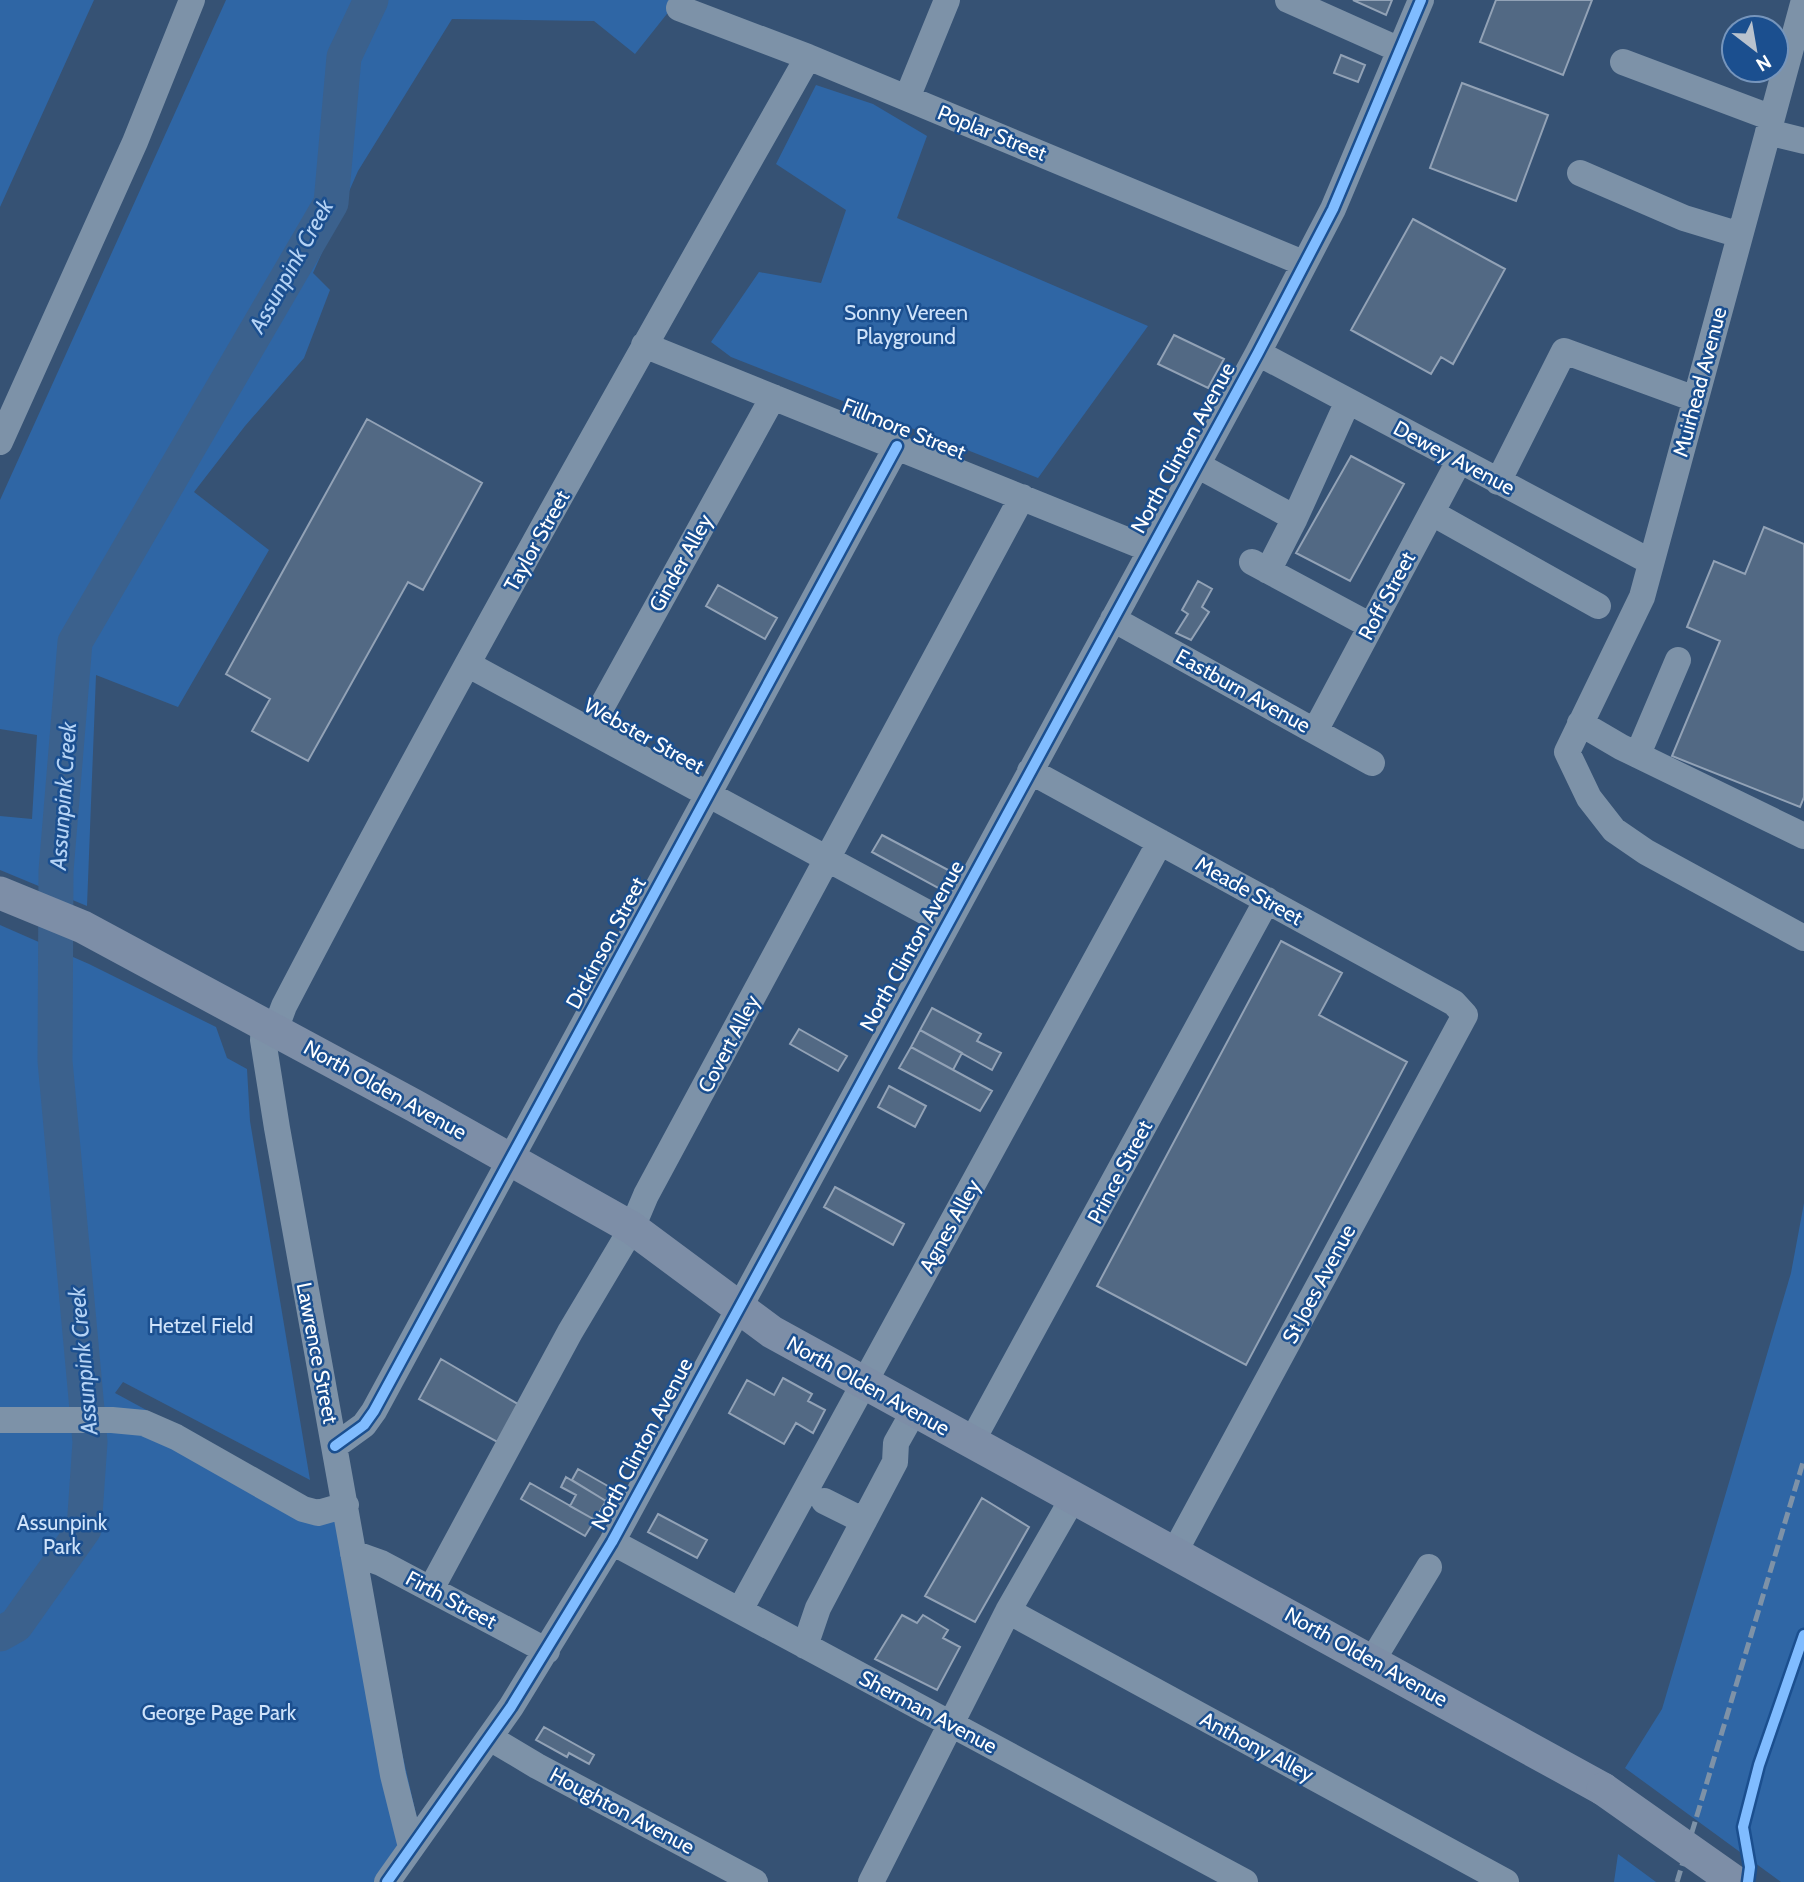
<svg xmlns="http://www.w3.org/2000/svg" width="1804" height="1882" font-family="Cabin,sans-serif">
<style>
.green{fill:#2f66a5}
.lines{fill:none;stroke-linecap:round;stroke-linejoin:round}
.river{stroke:#3b618d;stroke-width:35}
.building{fill:#526984;stroke:#92a2b6;stroke-width:2}
.minor{stroke:#7d92a8;stroke-width:26}
.major{stroke:#7d8ea7;stroke-width:33}
.rail{stroke:#7e92a7;stroke-width:5;stroke-dasharray:12 5;stroke-linecap:butt}
.major-bridge{stroke:#7d8ea7;stroke-width:33}
.cycleway-casing{stroke:#1b4f8f;stroke-width:15}
.cycleway{stroke:#80bcff;stroke-width:10}
.labels{text-anchor:middle;stroke-width:5;stroke-linejoin:round;paint-order:stroke}
.street-label{font-size:21px;fill:#fff;stroke:#1b4f8f}
.park-label{font-size:21px;fill:#cfe3fa;stroke:#1b4f8f}
.water-label{font-size:23px;font-style:italic;fill:#b5d3f5;stroke:#1b4f8f}
</style>
<rect width="100%" height="100%" fill="#365274"/>
<path class="green" d="M0,0H94L0,207Z
M226,0H678L635,54L594,21L452,19L358,171L313,273L330,290L304,358L245,426L194,492L269,550L178,707L96,675L87,906L0,870V816L32,819L37,735L0,729V500Z
M816,85L873,104L927,136L897,218L1148,326L1038,478L731,357L711,342L759,272L821,283L846,210L776,164Z
M0,925L89,964L216,1027L227,1058L247,1069L250,1121L310,1480L123,1382L115,1393L349,1520L421,1836L389,1882H0Z
M1804,1203V1882H1781L1625,1768L1662,1709L1791,1273Z
M1618,1854L1656,1882H1614Z"/>
<g class="lines">
<path class="river" d="M0,1634L16,1625L84,1529L90,1442L55,1061L56,871L75,642L331,203L344,57L371,0"/>
</g>
<path class="building" d="M1353,0H1392L1386,15Z
M1496,0H1592L1563,75L1480,42Z
M1341,55L1365,65L1358,82L1334,73Z
M1462,83L1548,115L1516,201L1430,168Z
M1413,219L1505,269L1453,364L1441,357L1431,374L1351,330Z
M1174,335L1224,359L1208,388L1158,364Z
M367,419L482,483L423,590L408,582L308,761L252,731L270,699L226,674Z
M1351,456L1404,484L1350,581L1296,553Z
M1764,527L1804,544V797L1800,807L1672,756L1720,641L1687,627L1714,561L1745,574Z
M1198,581L1212,589L1202,607L1209,612L1191,640L1176,633L1188,614L1182,610Z
M718,585L777,618L765,639L706,606Z
M882,835L950,871L940,889L872,852Z
M1281,941L1342,973L1319,1015L1407,1062L1246,1365L1097,1286Z
M932,1008L981,1034L977,1041L1001,1053L992,1070L920,1030Z
M799,1029L847,1056L838,1071L790,1044Z
M920,1030L962,1053L953,1070L911,1047Z
M911,1047L992,1091L980,1111L899,1068Z
M889,1086L926,1106L915,1127L878,1107Z
M835,1187L904,1224L893,1245L824,1207Z
M441,1359L523,1407L501,1444L419,1399Z
M783,1378L812,1394L808,1401L825,1410L813,1433L796,1423L784,1444L729,1413L747,1380L774,1395Z
M578,1469L613,1489L606,1501L572,1480Z
M566,1477L606,1501L595,1520L570,1506L576,1495L561,1487Z
M530,1483L595,1520L585,1536L521,1499Z
M982,1498L1029,1527L975,1622L925,1596Z
M658,1514L707,1540L697,1558L648,1532Z
M902,1615L917,1623L923,1615L948,1630L943,1638L960,1647L937,1690L875,1659Z
M544,1727L594,1755L589,1764L569,1753L567,1757L536,1740Z"/>
<g class="lines">
<path class="minor" d="M1288,0L1400,50
M1804,0L1642,597L1567,752L1589,798L1614,830L1646,852L1804,938
M679,8L808,57L1303,263
M1623,62L1772,118
M907,98L947,0
M1768,132L1804,141
M1580,173L1684,218L1740,235
M644,345L1149,549
M1258,353L1651,562
M0,442L135,142L192,0
M1197,465L1295,518L1348,401
M1498,482L1564,351L1695,399
M1432,513L1598,606
M1252,562L1371,626
M1268,571L1295,518
M1113,619L1372,763
M469,665L946,923
M1580,723L1621,747L1804,836
M590,728L773,397
M1315,731L1459,461
M1638,754L1678,660
M1030,771L1454,1003L1465,1015L1174,1553
M264,1023L263,1040L277,1128L393,1775L411,1847
M275,1030L284,1006C451,686 630,371 808,57
M0,1420H112L144,1423L176,1437L303,1509L318,1513L346,1505
M971,1443L1267,900
M335,1446L364,1425L374,1411L897,446
M824,1501L864,1521
M612,1542L1245,1882
M353,1553L381,1563L547,1651
M431,1589L570,1332L632,1228L646,1195L1022,497
M740,1610L1160,842
M1008,1611L1506,1882
M805,1646L818,1608L895,1462L896,1443L914,1411
M1372,1661L1429,1567
M490,1738L537,1766L755,1882
M387,1882L511,1707L612,1542L1258,353L1333,209L1421,0
M871,1882L1008,1611L1073,1498"/>
<path class="major" d="M0,893L83,927L415,1106L632,1228L772,1332L1603,1789"/>
<path class="rail" d="M1677,1882L1804,1459"/>
<path class="major-bridge" d="M1603,1789L1735,1882"/>
<g class="cycleway-casing">
<path id="cycleway" d="M335,1446L364,1425L374,1411L897,446
M387,1882L511,1707L612,1542L1258,353L1333,209L1421,0
M1748,1882L1750,1867L1743,1827L1759,1765L1804,1635"/>
</g>
<use href="#cycleway" class="cycleway"/>
</g>
<g class="labels">
<g class="street-label">
<text transform="translate(992 133) rotate(22)" y="7">Poplar Street</text>
<text transform="translate(1700 382) rotate(-75)" y="7">Muirhead Avenue</text>
<text transform="translate(904 429) rotate(22)" y="7">Fillmore Street</text>
<text transform="translate(1183 448) rotate(-61)" y="7">North Clinton Avenue</text>
<text transform="translate(1454 458) rotate(28)" y="7">Dewey Avenue</text>
<text transform="translate(537 541) rotate(-61)" y="7">Taylor Street</text>
<text transform="translate(681 563) rotate(-61)" y="7">Ginder Alley</text>
<text transform="translate(1387 596) rotate(-62)" y="7">Roff Street</text>
<text transform="translate(1243 691) rotate(29)" y="7">Eastburn Avenue</text>
<text transform="translate(644 736) rotate(29)" y="7">Webster Street</text>
<text transform="translate(1249 891) rotate(29)" y="7">Meade Street</text>
<text transform="translate(606 943) rotate(-62)" y="7">Dickinson Street</text>
<text transform="translate(912 946) rotate(-61)" y="7">North Clinton Avenue</text>
<text transform="translate(729 1044) rotate(-62)" y="7">Covert Alley</text>
<text transform="translate(385 1090) rotate(29)" y="7">North Olden Avenue</text>
<text transform="translate(1120 1172) rotate(-62)" y="7">Prince Street</text>
<text transform="translate(950 1226) rotate(-61)" y="7">Agnes Alley</text>
<text transform="translate(1319 1284) rotate(-62)" y="7">St Joes Avenue</text>
<text transform="translate(317 1353) rotate(79)" y="7">Lawrence Street</text>
<text transform="translate(868 1386) rotate(29)" y="7">North Olden Avenue</text>
<text transform="translate(642 1444) rotate(-62)" y="7">North Clinton Avenue</text>
<text transform="translate(451 1600) rotate(28)" y="7">Firth Street</text>
<text transform="translate(1366 1657) rotate(29)" y="7">North Olden Avenue</text>
<text transform="translate(928 1712) rotate(28)" y="7">Sherman Avenue</text>
<text transform="translate(1257 1747) rotate(28)" y="7">Anthony Alley</text>
<text transform="translate(622 1811) rotate(28)" y="7">Houghton Avenue</text>
</g>
<g class="park-label">
<text x="906" y="320">Sonny Vereen<tspan x="906" dy="24">Playground</tspan></text>
<text x="201" y="1333">Hetzel Field</text>
<text x="62" y="1530">Assunpink<tspan x="62" dy="24">Park</tspan></text>
<text x="219" y="1720">George Page Park</text>
</g>
<g class="water-label">
<text transform="translate(291 266) rotate(-61)" y="8">Assunpink Creek</text>
<text transform="translate(63 796) rotate(-86)" y="8">Assunpink Creek</text>
<text transform="translate(83 1361) rotate(-95)" y="8">Assunpink Creek</text>
</g>
</g>
<g transform="translate(1755 49) rotate(149)"><circle r="33" fill="#1b4f8f" stroke="#7695bc" stroke-width="2"/>
<path d="M0-5L12 26L0 18L-12 26Z" fill="#b9c2ce"/>
<text y="-10" font-size="19" font-weight="bold" text-anchor="middle" fill="#ffffff">N</text>
</g>
</svg>
